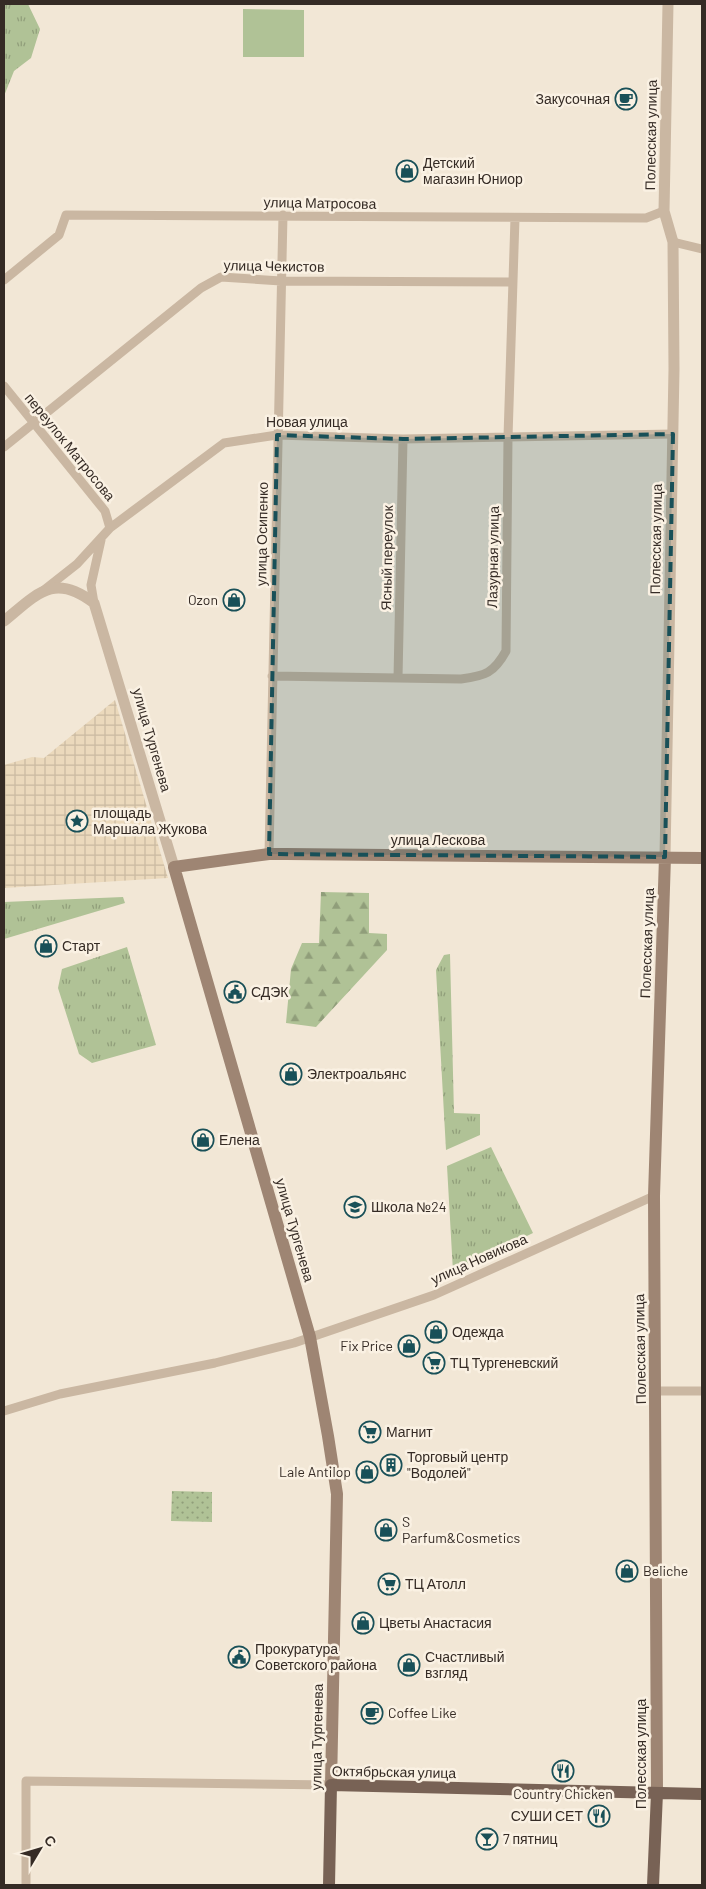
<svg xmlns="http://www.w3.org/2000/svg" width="706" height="1889" font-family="Barlow,sans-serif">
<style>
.grass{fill:url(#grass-tufts)}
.forest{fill:url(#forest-firs)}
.park{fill:url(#park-dots)}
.pitch{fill:#b0c296}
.plaza{fill:url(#plaza-grid)}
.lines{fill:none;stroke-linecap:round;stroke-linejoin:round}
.minor{stroke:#cab7a2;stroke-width:9}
.tertiary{stroke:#cab7a2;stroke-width:11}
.secondary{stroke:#9e8573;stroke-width:12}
.primary{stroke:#786255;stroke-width:12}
.marked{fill:#195058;fill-opacity:0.2;stroke:#195058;stroke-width:4;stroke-dasharray:10 6;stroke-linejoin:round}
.labels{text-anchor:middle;stroke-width:5;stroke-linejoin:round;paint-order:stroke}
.poi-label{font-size:14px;fill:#352b25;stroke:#faf1e3;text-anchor:start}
.street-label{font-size:14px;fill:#352b25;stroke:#faf1e3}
</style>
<defs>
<pattern id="grass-tufts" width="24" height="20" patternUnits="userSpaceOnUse" patternTransform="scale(1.25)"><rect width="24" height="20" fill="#b0c296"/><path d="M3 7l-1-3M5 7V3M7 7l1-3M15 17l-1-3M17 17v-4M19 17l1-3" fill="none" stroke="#909e7a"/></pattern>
<pattern id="forest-firs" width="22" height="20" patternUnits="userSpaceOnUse" patternTransform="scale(1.25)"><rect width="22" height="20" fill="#b0c296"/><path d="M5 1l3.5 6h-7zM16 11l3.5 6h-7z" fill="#909e7a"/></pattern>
<pattern id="park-dots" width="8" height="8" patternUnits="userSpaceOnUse" patternTransform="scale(1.25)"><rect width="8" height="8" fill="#b0c296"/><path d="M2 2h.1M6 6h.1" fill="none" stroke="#909e7a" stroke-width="1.8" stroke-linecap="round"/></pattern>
<pattern id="plaza-grid" width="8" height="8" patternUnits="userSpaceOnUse" patternTransform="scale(1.25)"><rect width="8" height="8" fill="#ebd9bc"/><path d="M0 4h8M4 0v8" fill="none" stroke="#cabaa1"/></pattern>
</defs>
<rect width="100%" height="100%" fill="#f2e7d6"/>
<path class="grass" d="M4,4H28L40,29L31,58L14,71L4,96Z
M123,897L125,903L4,939V902Z
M127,947L156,1045L92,1063L79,1054L58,988L62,969Z
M450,954L454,1113L480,1114V1135L446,1150L436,970L444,955Z
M491,1147L533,1233L453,1272L447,1166Z"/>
<path class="forest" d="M321,892L369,893V933L387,934V950L316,1027L286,1023L291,969L302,943H319Z"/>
<path class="park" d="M172,1491L212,1492V1522L171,1521Z"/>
<path class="pitch" d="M243,9L304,10V57H243Z"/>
<path class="plaza" d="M115,700L168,878L4,888V765L32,757L44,758Z"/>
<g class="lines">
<path class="minor" d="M673,242L702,249
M4,280L59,235L66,215L646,218L664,211
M4,386L105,511L110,528
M4,447L201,288L221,277L281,281L512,282
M44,590L77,564L110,528L224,443L277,435L403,439L673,434
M94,603L91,585L101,540
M272,676L461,679C485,676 494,673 506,651L508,437L515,218
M398,678L403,439
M269,854L283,215
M656,1391H702
M4,1411L60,1394L215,1363L294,1343L434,1295L654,1196
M26,1885V1781L331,1785"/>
<path class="tertiary" d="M4,621C37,594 54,572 94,603L174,867
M665,857L674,369L673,242L664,211L668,4"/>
<path class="secondary" d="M331,1785L337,1494L328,1436L310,1337L174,867L269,854H287L702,858
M657,1793L654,1196L665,857"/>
<path class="primary" d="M329,1885L331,1785L702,1794
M653,1885L657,1793"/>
</g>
<path class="marked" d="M673,434L665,857L269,854L277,435L403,439Z"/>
<defs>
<g id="cafe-ring" transform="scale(1.125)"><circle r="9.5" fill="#faf1e3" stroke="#195058" stroke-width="1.5"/><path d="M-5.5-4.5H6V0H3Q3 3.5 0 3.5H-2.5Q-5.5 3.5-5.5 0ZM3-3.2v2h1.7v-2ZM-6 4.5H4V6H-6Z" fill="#195058"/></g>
<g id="shop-ring" transform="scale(1.125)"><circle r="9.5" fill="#faf1e3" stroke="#195058" stroke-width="1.5"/><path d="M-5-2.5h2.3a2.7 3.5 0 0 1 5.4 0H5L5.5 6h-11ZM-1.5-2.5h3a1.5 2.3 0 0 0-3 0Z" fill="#195058"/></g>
<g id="sight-ring" transform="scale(1.125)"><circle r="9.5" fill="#faf1e3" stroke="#195058" stroke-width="1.5"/><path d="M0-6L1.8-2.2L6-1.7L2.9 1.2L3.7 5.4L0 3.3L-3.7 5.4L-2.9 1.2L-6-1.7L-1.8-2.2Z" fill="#195058"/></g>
<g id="civic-ring" transform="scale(1.125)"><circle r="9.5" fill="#faf1e3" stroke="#195058" stroke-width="1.5"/><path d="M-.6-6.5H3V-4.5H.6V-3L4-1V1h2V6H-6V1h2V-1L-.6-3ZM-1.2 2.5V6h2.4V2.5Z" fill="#195058"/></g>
<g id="school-ring" transform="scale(1.125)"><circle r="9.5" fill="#faf1e3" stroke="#195058" stroke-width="1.5"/><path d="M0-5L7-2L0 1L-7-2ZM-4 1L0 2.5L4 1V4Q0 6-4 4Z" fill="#195058"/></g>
<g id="supermarket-ring" transform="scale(1.125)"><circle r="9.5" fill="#faf1e3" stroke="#195058" stroke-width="1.5"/><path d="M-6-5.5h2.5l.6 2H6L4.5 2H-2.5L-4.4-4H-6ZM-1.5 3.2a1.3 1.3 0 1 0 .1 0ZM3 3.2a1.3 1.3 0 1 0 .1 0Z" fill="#195058"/></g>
<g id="building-ring" transform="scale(1.125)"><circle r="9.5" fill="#faf1e3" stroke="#195058" stroke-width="1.5"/><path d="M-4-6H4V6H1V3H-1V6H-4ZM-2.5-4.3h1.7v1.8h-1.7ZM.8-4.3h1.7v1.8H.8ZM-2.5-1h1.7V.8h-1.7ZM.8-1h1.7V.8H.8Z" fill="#195058"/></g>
<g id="restaurant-ring" transform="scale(1.125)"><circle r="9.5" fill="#faf1e3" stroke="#195058" stroke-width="1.5"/><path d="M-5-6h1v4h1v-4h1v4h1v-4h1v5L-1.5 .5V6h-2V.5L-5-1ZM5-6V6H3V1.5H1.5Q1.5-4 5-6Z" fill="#195058"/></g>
<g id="bar-ring" transform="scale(1.125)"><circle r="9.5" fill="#faf1e3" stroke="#195058" stroke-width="1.5"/><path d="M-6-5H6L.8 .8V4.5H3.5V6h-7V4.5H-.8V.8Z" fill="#195058"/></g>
</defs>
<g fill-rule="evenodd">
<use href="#cafe-ring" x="626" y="99"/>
<use href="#shop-ring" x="407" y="171"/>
<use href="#shop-ring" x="234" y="600"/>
<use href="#sight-ring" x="77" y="821"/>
<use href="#shop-ring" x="46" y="946"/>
<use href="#civic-ring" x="235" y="992"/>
<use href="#shop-ring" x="291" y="1074"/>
<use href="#shop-ring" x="203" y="1140"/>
<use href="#school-ring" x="355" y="1207"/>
<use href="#shop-ring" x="436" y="1332"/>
<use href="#shop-ring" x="409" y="1346"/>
<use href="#supermarket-ring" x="434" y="1363"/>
<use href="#supermarket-ring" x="370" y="1432"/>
<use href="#building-ring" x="391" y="1465"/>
<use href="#shop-ring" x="367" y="1472"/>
<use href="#shop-ring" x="386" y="1530"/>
<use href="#shop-ring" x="627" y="1571"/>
<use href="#supermarket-ring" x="389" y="1584"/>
<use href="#shop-ring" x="363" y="1623"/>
<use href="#civic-ring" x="239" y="1657"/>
<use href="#shop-ring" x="409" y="1665"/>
<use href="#cafe-ring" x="372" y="1713"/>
<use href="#restaurant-ring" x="563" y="1771"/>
<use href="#restaurant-ring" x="599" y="1816"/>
<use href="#bar-ring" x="487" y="1839"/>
</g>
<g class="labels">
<g class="poi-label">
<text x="610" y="104" text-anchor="end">Закусочная</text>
<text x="423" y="168">Детский<tspan x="423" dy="16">магазин Юниор</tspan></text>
<text x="218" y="605" text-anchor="end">Ozon</text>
<text x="93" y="818">площадь<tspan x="93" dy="16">Маршала Жукова</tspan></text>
<text x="62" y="951">Старт</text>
<text x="251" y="997">СДЭК</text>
<text x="307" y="1079">Электроальянс</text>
<text x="219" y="1145">Елена</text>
<text x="371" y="1212">Школа №24</text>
<text x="452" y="1337">Одежда</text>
<text x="393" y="1351" text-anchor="end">Fix Price</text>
<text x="450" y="1368">ТЦ Тургеневский</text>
<text x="386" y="1437">Магнит</text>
<text x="407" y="1462">Торговый центр<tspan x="407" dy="16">"Водолей"</tspan></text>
<text x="351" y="1477" text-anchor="end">Lale Antilop</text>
<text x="402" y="1527">S<tspan x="402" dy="16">Parfum&amp;Cosmetics</tspan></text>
<text x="643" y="1576">Beliche</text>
<text x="405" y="1589">ТЦ Атолл</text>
<text x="379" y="1628">Цветы Анастасия</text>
<text x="255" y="1654">Прокуратура<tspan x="255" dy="16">Советского района</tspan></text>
<text x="425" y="1662">Счастливый<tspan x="425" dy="16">взгляд</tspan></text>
<text x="388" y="1718">Coffee Like</text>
<text x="563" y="1799" text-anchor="middle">Country Chicken</text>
<text x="583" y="1821" text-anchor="end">СУШИ СЕТ</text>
<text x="503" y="1844">7 пятниц</text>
</g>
<g class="street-label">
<text transform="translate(651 135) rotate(-89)" y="5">Полесская улица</text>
<text transform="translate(320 203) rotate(1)" y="5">улица Матросова</text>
<text transform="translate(274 266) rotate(1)" y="5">улица Чекистов</text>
<text x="307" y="427">Новая улица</text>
<text transform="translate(70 447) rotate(51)" y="5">переулок Матросова</text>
<text transform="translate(262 534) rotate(-89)" y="5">улица Осипенко</text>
<text transform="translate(656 539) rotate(-89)" y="5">Полесская улица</text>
<text transform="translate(493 557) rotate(-89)" y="5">Лазурная улица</text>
<text transform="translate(387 558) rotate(-89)" y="5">Ясный переулок</text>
<text transform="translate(152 740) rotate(74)" y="5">улица Тургенева</text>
<text x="438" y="845">улица Лескова</text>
<text transform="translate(647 943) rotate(-88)" y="5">Полесская улица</text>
<text transform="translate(295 1230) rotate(74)" y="5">улица Тургенева</text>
<text transform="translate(479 1259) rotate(-24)" y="5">улица Новикова</text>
<text transform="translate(640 1349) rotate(-91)" y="5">Полесская улица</text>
<text transform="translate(317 1737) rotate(-89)" y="5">улица Тургенева</text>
<text transform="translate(641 1754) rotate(-90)" y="5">Полесская улица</text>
<text transform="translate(394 1772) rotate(1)" y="5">Октябрьская улица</text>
</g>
</g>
<rect width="706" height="1889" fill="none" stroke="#352b25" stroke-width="10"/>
<g transform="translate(40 1849) rotate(52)" stroke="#faf1e3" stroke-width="4" paint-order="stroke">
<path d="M0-4L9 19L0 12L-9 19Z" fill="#352b25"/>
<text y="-8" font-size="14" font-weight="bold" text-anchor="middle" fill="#352b25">С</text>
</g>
</svg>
